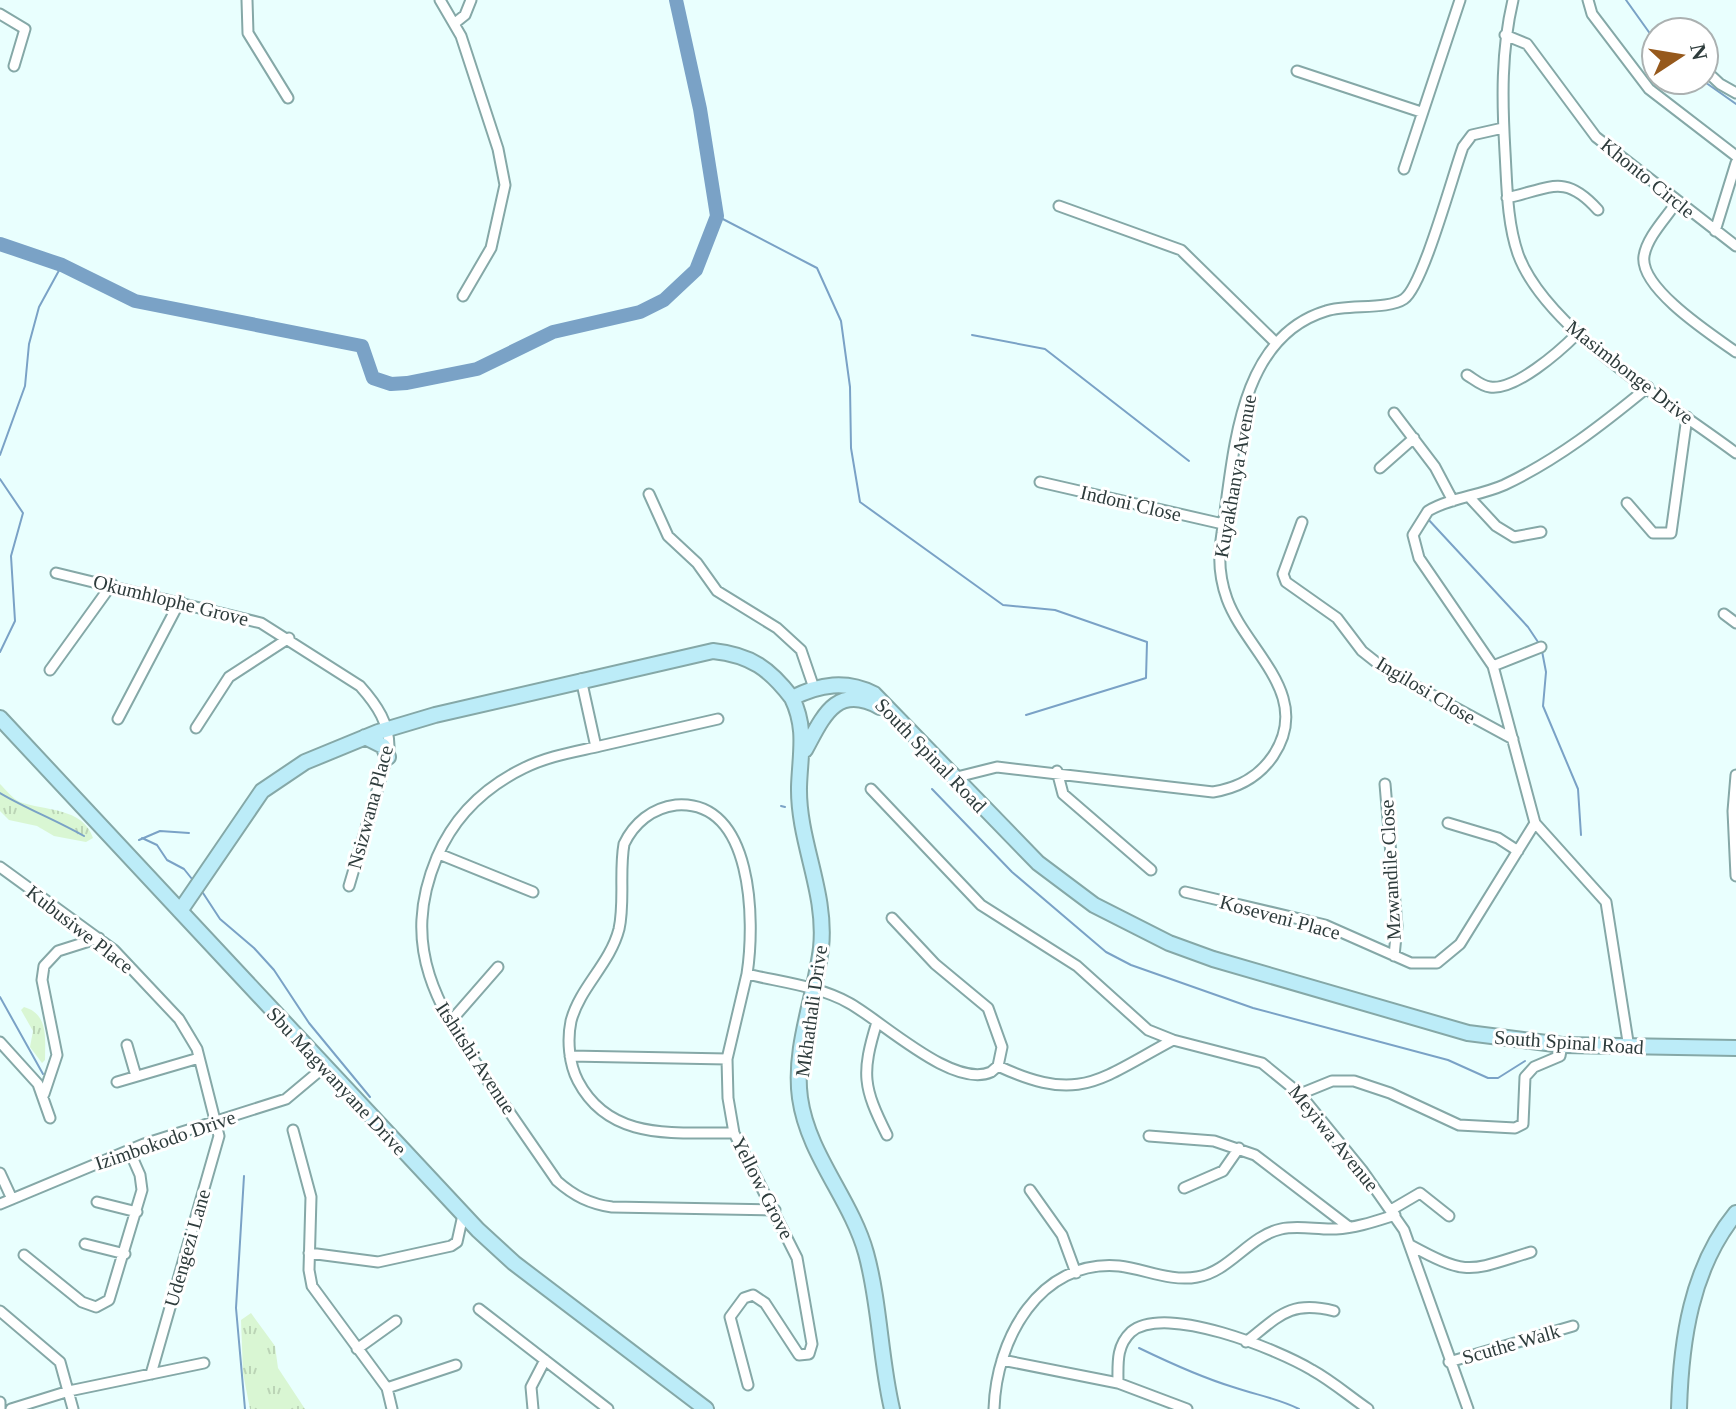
<svg xmlns="http://www.w3.org/2000/svg" width="1736" height="1409" font-family="'Times New Roman',serif">
<style>
.grass{fill:url(#grass-tufts)}
.lines{fill:none;stroke-linecap:round;stroke-linejoin:round}
.stream{stroke:#7aa2c6;stroke-width:2}
.river{stroke:#7aa2c6;stroke-width:14}
.street-casing{stroke:#85a8a7;stroke-width:13}
.secondary-casing{stroke:#85a8a7;stroke-width:18}
.street{stroke:#fff;stroke-width:9}
.secondary{stroke:#bcecf8;stroke-width:14}
.labels{text-anchor:middle;stroke-width:6;stroke-linejoin:round;paint-order:stroke}
.street-label{font-size:20px;fill:#2e3c3c;stroke:#fff}
</style>
<defs>
<pattern id="grass-tufts" width="24" height="20" patternUnits="userSpaceOnUse" patternTransform="scale(2)"><rect width="24" height="20" fill="#d9f6d3"/><path d="M3 7l-1-3M5 7V3M7 7l1-3M15 17l-1-3M17 17v-4M19 17l1-3" fill="none" stroke="#bbd4b6"/></pattern>
</defs>
<rect width="100%" height="100%" fill="#e9fffe"/>
<path class="grass" d="M0,784C5,789 13,799 20,802C44,811 83,807 93,838L86,842L54,836L37,826L9,820L0,811Z
M24,1007C49,1014 45,1039 45,1060L42,1063L30,1047L33,1031L21,1010Z
M251,1313L275,1346L278,1368L305,1409H250L243,1373L241,1320Z"/>
<g class="lines">
<path class="stream" d="M1626,0L1656,42
M1702,80L1736,104
M717,216L817,268L841,321L850,387L851,448L860,502L1003,605L1055,610L1147,642L1146,678L1026,715
M972,335L1045,349L1189,461
M0,455L25,386L29,344L39,307L62,265
M0,479L23,513L11,556L15,621L0,652
M1427,518L1528,627L1540,645
M1542,651L1546,672L1543,706L1578,789L1581,835
M932,789L1012,872L1106,952L1131,965L1253,1008L1448,1060L1488,1078H1498L1525,1061
M0,793C27,809 56,820 84,836
M781,806L785,807
M142,838L157,845L167,860L184,869L192,879
M139,840L160,831L189,833
M203,893L220,919L254,948L274,970L309,1023L370,1097
M0,997L43,1074
M244,1176L236,1308L245,1409
M1139,1348C1170,1363 1200,1377 1233,1387C1256,1395 1277,1398 1299,1409"/>
<path class="river" d="M0,244L62,265L135,301L362,346L373,378L391,384L407,383L477,369L553,332L640,312L664,300L696,270L717,216L700,109L676,0"/>
<g class="street-casing">
<path id="street" d="M247,0L248,33L288,98
M440,0L461,36L498,149L505,185L491,248L463,296
M1513,0C1501,51 1502,100 1505,152C1507,186 1507,222 1518,254C1545,329 1672,405 1736,453
M1588,0L1592,14L1649,89L1736,156
M0,14L25,29L14,66
M455,23L465,15L471,0
M1505,35L1527,44L1596,137L1736,246
M1704,69L1720,84L1736,93
M1297,71L1421,112
M1404,169L1460,0
M1507,198C1551,188 1565,173 1598,210
M1676,203C1666,218 1647,237 1644,256C1639,288 1712,335 1736,352
M1059,206L1181,250L1275,342
M1715,231L1736,163
M1467,375C1474,379 1481,386 1490,387C1515,391 1560,351 1577,334
M1394,413L1435,467L1453,501
M1380,468L1414,438
M1040,482L1223,524
M649,494L668,536L697,563L717,591L777,628L801,650L814,688
M1471,499L1496,526L1514,537L1541,532
M1627,503L1653,533H1671L1687,417
M1302,522L1283,574L1286,582L1337,618L1362,651L1386,670L1513,739
M56,573L261,623L360,686C377,705 390,724 389,750L349,886
M1724,614L1736,623
M1493,666L1541,647
M50,670L112,584
M581,679L596,747
M118,719L180,601
M718,719C679,728 639,737 600,746C574,752 548,756 524,768C485,787 454,817 437,857C399,948 438,1007 488,1081C511,1114 534,1148 557,1181C574,1196 590,1204 612,1207L775,1210
M196,728L229,677L289,638
M1057,771L1063,794L1151,870
M1736,775L1733,811L1736,876
M953,778L997,767L1213,792C1238,788 1258,778 1273,756C1314,695 1246,651 1227,599C1219,577 1218,555 1222,533C1234,455 1237,338 1326,311C1347,304 1388,310 1404,299C1423,286 1453,174 1463,147L1472,135L1503,128
M1385,784L1397,926L1394,956
M871,789L981,905L1077,966L1148,1030L1173,1040L1262,1063L1300,1094L1362,1170L1404,1230L1468,1409
M1448,823L1498,838L1518,851
M439,854L533,892
M0,867L114,950L179,1019L197,1049L219,1136L151,1374
M1185,892L1325,925L1411,963H1437L1460,944L1535,823
M450,1022L498,967
M877,1022C861,1074 863,1087 887,1135
M0,1042L38,1084L50,1118
M127,1045L136,1076
M1629,1048L1606,902L1535,823L1493,666L1419,558L1413,535L1428,511C1449,498 1479,496 1504,485C1557,460 1603,424 1648,387
M570,1056L727,1059
M998,1066C1080,1104 1098,1080 1173,1040
M117,1082L199,1058
M44,1094L57,1055L42,980L44,966L58,951L99,938
M1300,1094L1332,1081H1354L1390,1093L1459,1125L1515,1128L1523,1124L1525,1077L1534,1067L1560,1056L1562,1045
M293,1130L311,1197L309,1270L312,1286L387,1388L392,1409
M734,1133C675,1132 610,1142 578,1081C569,1064 567,1040 571,1021C580,987 610,964 619,929C625,902 619,872 624,844C634,823 652,808 676,805C754,799 755,922 747,974
M1149,1136L1214,1141L1255,1155L1349,1227
M0,1173L12,1199
M1184,1188L1223,1171L1239,1148
M1030,1190L1062,1235L1076,1273
M97,1202L137,1212
M0,1204L144,1144L286,1099L323,1068
M1391,1210L1420,1193L1449,1216
M85,1244L125,1254
M1410,1245C1469,1277 1469,1271 1531,1252
M309,1253L378,1262L451,1246L457,1242L463,1215
M24,1255L82,1302L96,1307L109,1300L142,1190L140,1175L129,1150
M479,1309L608,1409
M0,1311L60,1362L73,1409
M1246,1342C1279,1316 1290,1300 1334,1311
M357,1349L396,1321
M1002,1360L1118,1383L1187,1409
M1449,1362L1573,1326
M1118,1383C1118,1364 1116,1346 1131,1332C1165,1303 1279,1350 1312,1370C1332,1381 1349,1396 1368,1409
M748,1385L730,1317L744,1298L753,1295L765,1303L799,1355L809,1354L812,1344L797,1258L734,1133L728,1098L727,1059L747,974C780,982 819,986 849,1003C882,1021 953,1089 991,1072L998,1066L1002,1047L988,1008L935,964L892,918
M387,1388L456,1365
M0,1402V1409
M11,1409L69,1391L204,1363
M533,1409L531,1387L545,1360
M994,1409C996,1340 1039,1259 1119,1266C1145,1269 1171,1282 1197,1277C1229,1272 1249,1236 1281,1229C1298,1225 1318,1230 1336,1229C1356,1228 1376,1221 1395,1215"/>
</g>
<g class="secondary-casing">
<path id="secondary" d="M792,698C807,729 800,754 799,787C798,842 827,892 821,948C815,997 793,1048 800,1098C808,1155 851,1199 866,1253C880,1304 880,1358 892,1409
M0,718L478,1230L514,1263L706,1409
M365,737L383,746L388,757
M805,750C823,717 836,683 880,707
M180,911L262,791L305,762L378,732L435,715L713,651C751,655 770,669 792,698C820,684 846,680 874,694L1038,863L1094,905L1169,943L1213,959L1468,1033L1562,1045L1736,1048
M1679,1409C1681,1341 1691,1268 1736,1213"/>
</g>
<use href="#street" class="street"/>
<use href="#secondary" class="secondary"/>
</g>
<g class="labels">
<g class="street-label">
<text transform="translate(1648 178) rotate(39)" y="7">Khonto Circle</text>
<text transform="translate(1630 372) rotate(38)" y="7">Masimbonge Drive</text>
<text transform="translate(1235 476) rotate(-80)" y="7">Kuyakhanya Avenue</text>
<text transform="translate(1131 503) rotate(13)" y="7">Indoni Close</text>
<text transform="translate(171 600) rotate(14)" y="7">Okumhlophe Grove</text>
<text transform="translate(1426 690) rotate(31)" y="7">Ingilosi Close</text>
<text transform="translate(931 755) rotate(46)" y="7">South Spinal Road</text>
<text transform="translate(370 807) rotate(-75)" y="7">Nsizwana Place</text>
<text transform="translate(1390 870) rotate(-93)" y="7">Mzwandile Close</text>
<text transform="translate(1280 917) rotate(15)" y="7">Koseveni Place</text>
<text transform="translate(80 929) rotate(38)" y="7">Kubusiwe Place</text>
<text transform="translate(811 1011) rotate(-82)" y="7">Mkhathali Drive</text>
<text transform="translate(1569 1042) rotate(4)" y="7">South Spinal Road</text>
<text transform="translate(476 1058) rotate(57)" y="7">Itshitshi Avenue</text>
<text transform="translate(337 1081) rotate(47)" y="7">Sbu Magwanyane Drive</text>
<text transform="translate(1334 1138) rotate(51)" y="7">Meyiwa Avenue</text>
<text transform="translate(165 1140) rotate(-19)" y="7">Izimbokodo Drive</text>
<text transform="translate(763 1188) rotate(63)" y="7">Yellow Grove</text>
<text transform="translate(187 1248) rotate(-74)" y="7">Udengezi Lane</text>
<text transform="translate(1511 1344) rotate(-16)" y="7">Scuthe Walk</text>
</g>
</g>
<g transform="translate(1680 56) rotate(78)"><circle r="38" fill="#ffffff" stroke="#abb1b1" stroke-width="2"/>
<path d="M0-6L14 30L0 20L-14 30Z" fill="#96591c"/>
<text y="-12" font-size="22" font-weight="bold" text-anchor="middle" fill="#2e3c3c">N</text>
</g>
</svg>
